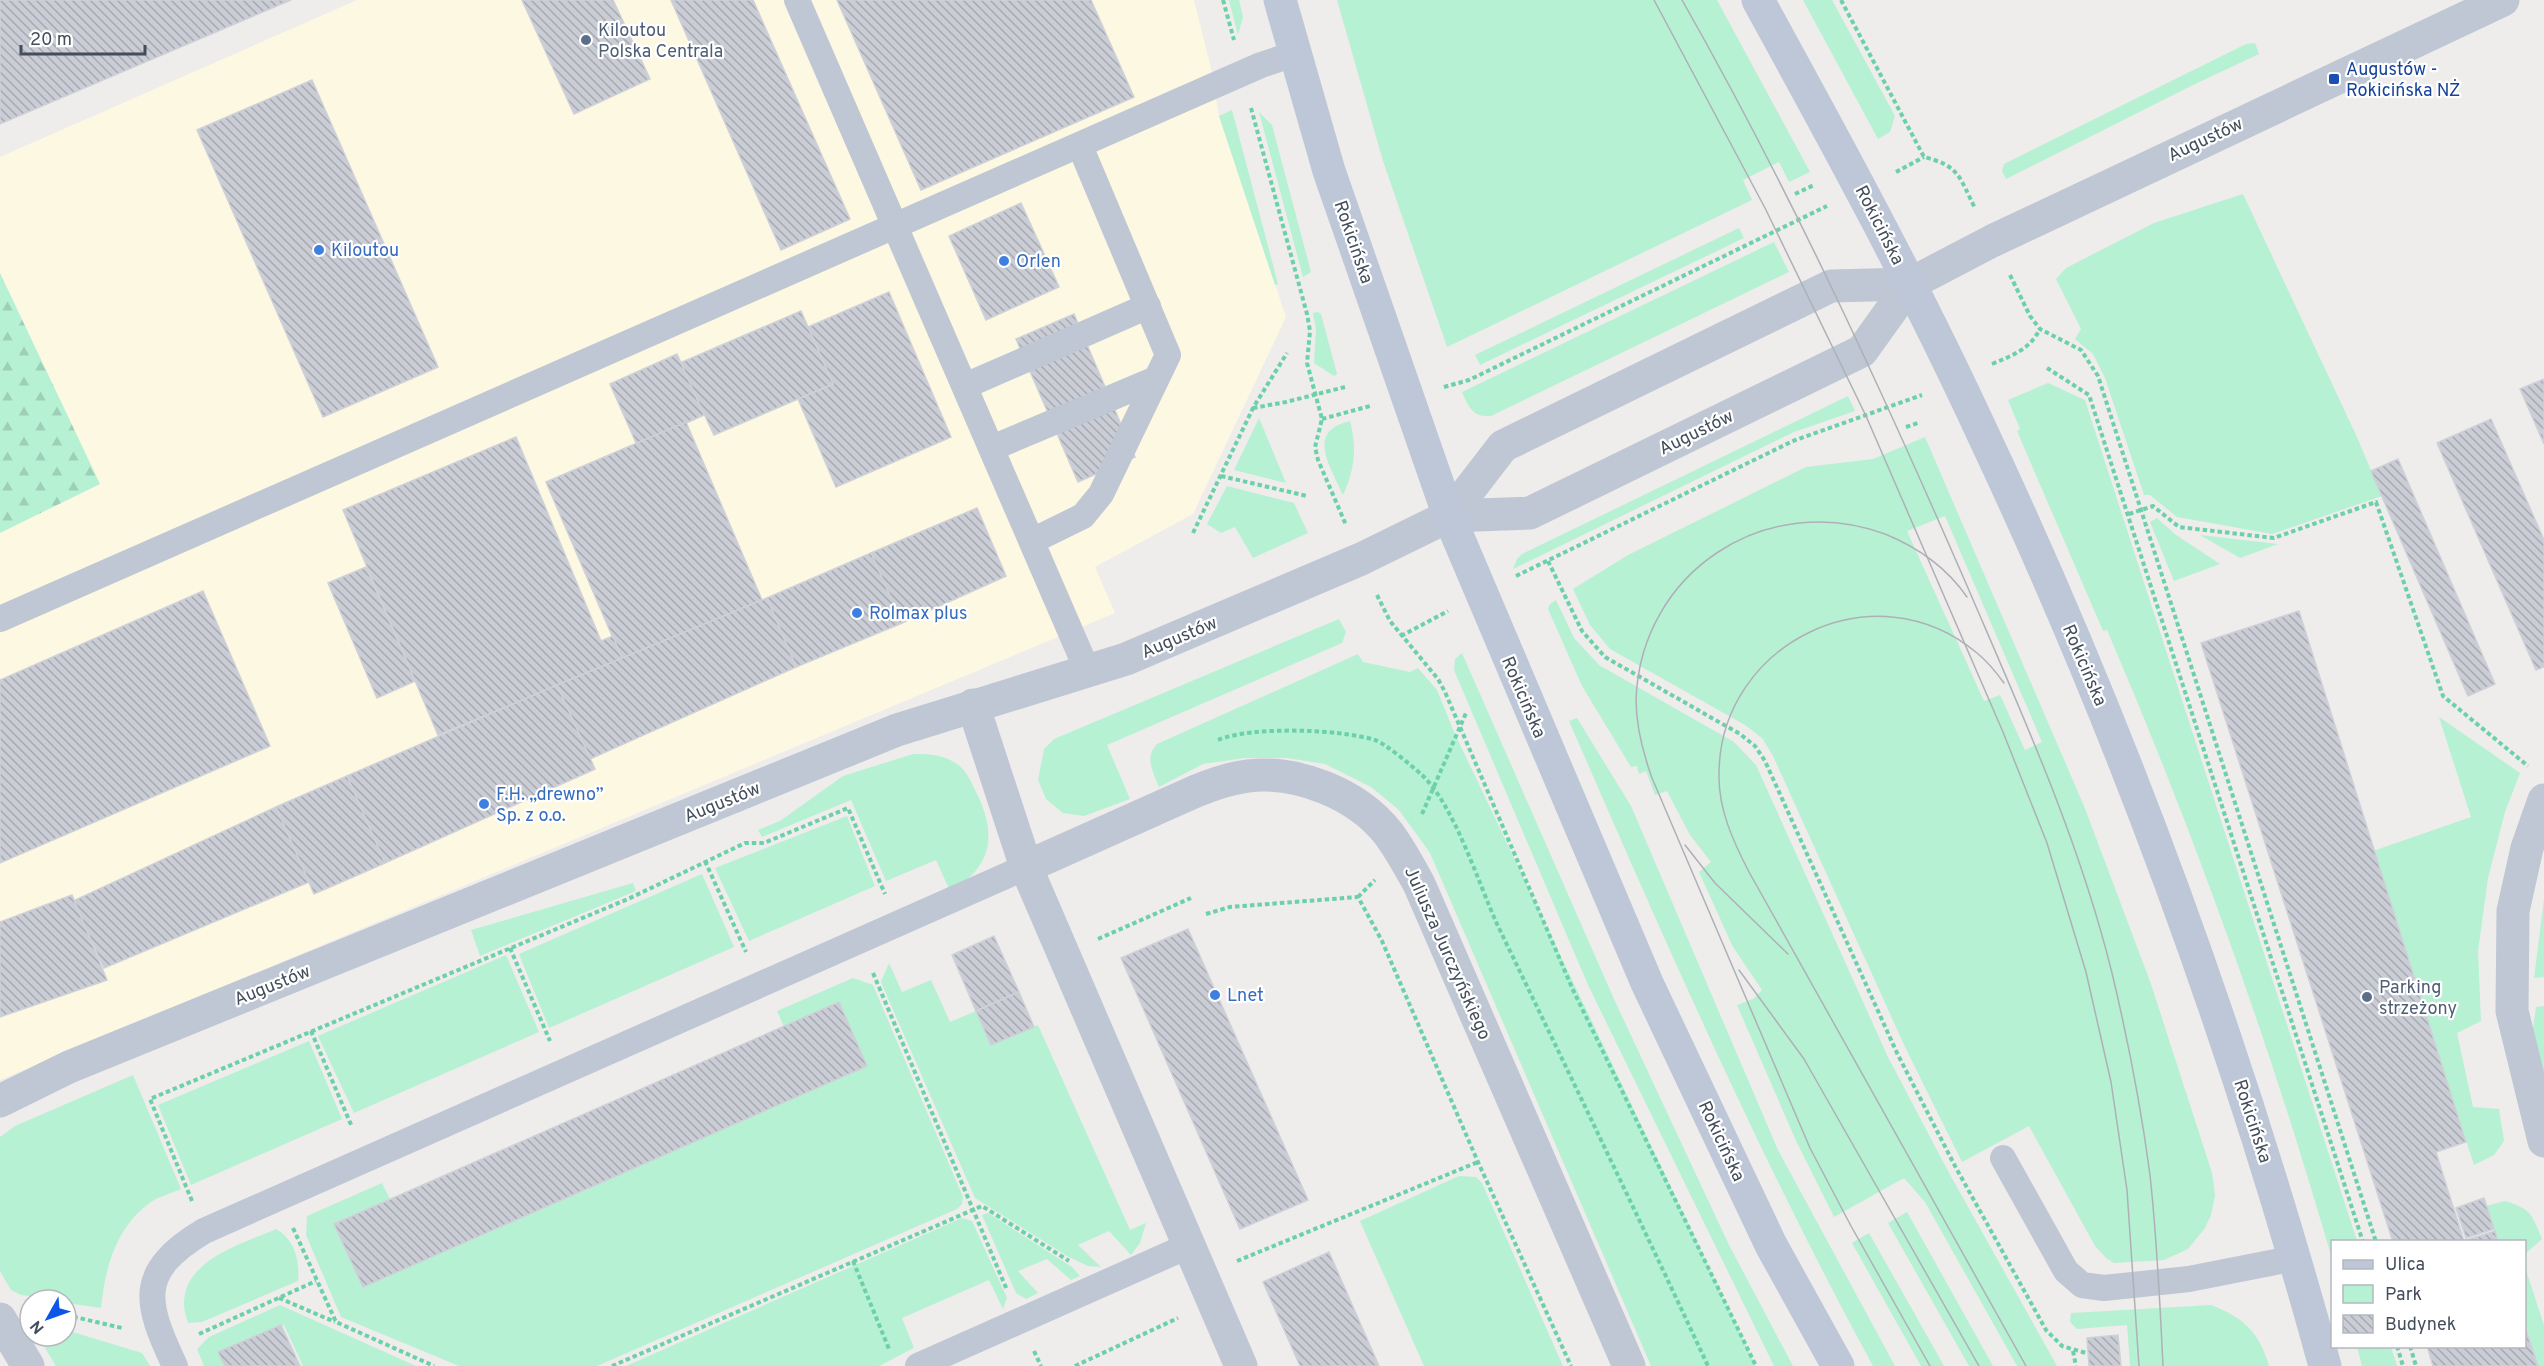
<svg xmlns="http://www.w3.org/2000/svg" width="2544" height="1366" viewBox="0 0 2544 1366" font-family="Overpass,sans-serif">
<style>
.commercial{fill:#fdf8e2}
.green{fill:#b6f1d3;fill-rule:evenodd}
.forest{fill:url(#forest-firs)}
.building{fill:url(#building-back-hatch);stroke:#cfd1d8;stroke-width:1.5}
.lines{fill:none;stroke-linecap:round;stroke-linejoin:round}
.path{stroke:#6cd1aa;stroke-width:4;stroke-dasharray:4.5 3;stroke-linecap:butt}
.service{stroke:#bec7d3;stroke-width:26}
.minor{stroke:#bec7d3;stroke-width:33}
.tertiary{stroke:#bec7d3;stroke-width:33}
.secondary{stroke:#bdc7d7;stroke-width:33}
.tram{stroke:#aeb0b7;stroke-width:1.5}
.service-dot{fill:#5c6f8a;stroke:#fff;stroke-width:2}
.transit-dot{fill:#1a4fb4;stroke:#fff;stroke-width:2}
.shop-dot{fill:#3f7fe0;stroke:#fff;stroke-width:2}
.labels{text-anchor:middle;stroke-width:4.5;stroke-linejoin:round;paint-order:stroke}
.service-label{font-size:18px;fill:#4e5e75;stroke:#fff;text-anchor:start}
.transit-label{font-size:18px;fill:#164399;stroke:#fff;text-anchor:start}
.street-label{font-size:18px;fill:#434d5b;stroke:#fff}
.shop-label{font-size:18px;fill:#366cbe;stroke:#fff;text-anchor:start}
</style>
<defs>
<pattern id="forest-firs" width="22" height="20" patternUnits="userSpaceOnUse" patternTransform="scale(1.5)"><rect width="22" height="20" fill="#b6f1d3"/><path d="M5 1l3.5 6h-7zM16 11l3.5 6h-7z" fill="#9ed0b7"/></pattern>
<pattern id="building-back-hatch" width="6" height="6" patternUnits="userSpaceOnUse" patternTransform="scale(1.5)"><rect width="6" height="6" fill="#cacdd5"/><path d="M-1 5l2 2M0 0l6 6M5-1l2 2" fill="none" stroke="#a6a9b0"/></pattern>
</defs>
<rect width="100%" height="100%" fill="#efecec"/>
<polygon class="commercial" points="357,0 1194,0 1210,64 1219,116 1286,317 1193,514 1095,567 1115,613 0,1080 0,157"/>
<g class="green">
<polygon points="1229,0 1239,0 1243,17 1238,35"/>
<polygon points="1337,0 1717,0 1810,172 1789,182 1779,162 1743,180 1752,200 1447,347 1383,161"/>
<polygon points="1803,0 1832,0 1895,116 1890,132 1878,139"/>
<polygon points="2255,43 2259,54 2191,86 2006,179 2002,171 2004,164 2246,44"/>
<polygon points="1232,110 1278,284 1275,285 1219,116"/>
<polygon points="1259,112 1272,125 1311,272 1303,277"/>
<polygon points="2243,194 2356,435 2382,496 2272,534 2177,517 2150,495 2144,495 2105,378 2093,354 2075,339 2081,329 2056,279 2066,268 2154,223"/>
<polygon points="1739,228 1744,238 1480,365 1475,355"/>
<path d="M 1774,242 L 1789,272 L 1491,416 C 1473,418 1468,406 1462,392 Z"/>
<polygon points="1317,312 1321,314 1337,374 1334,376 1314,363 1316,329 1313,313"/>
<path d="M 2048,383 L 2085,400 L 2357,1241 L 2332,1242 L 2332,1259 C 2270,1044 2195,835 2107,630 L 2103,631 L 2017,431 L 2020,429 L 2008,400 Z"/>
<polygon points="1848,396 1855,411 1794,432 1513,569 1517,559 1522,554"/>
<polygon points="1259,418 1286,483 1234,470"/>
<path d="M 1350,421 C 1357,448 1355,469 1343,495 C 1331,467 1305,431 1350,421 Z"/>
<path d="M 1925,437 L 2084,806 L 2151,984 L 2212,1173 L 2215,1195 L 2211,1215 L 2205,1228 L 2188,1249 L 2164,1260 L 2114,1263 L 2106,1258 L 2095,1246 L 2029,1126 L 1962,1162 L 1906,1049 L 1773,756 L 1762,738 L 1745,725 L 1610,649 L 1590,625 L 1573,589 L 1628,555 L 1806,467 L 1873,459 ZM 1945,516 L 2042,742 L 2025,750 L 2000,695 L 1984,701 L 1907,531 Z"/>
<polygon points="1227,486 1294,503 1308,533 1253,558 1235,527 1221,533 1207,524"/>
<polygon points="2157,518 2176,535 2220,564 2174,581 2150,522"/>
<polygon points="2200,535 2278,544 2240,558"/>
<polygon points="1556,600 1574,638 1599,665 1734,742 1756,765 1888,1057 1948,1171 2057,1366 2017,1366 1925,1202 1904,1178 1834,1217 1797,1143 1737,1005 1753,999 1762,990 1733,947 1699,872 1711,862 1690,835 1667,791 1655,795 1646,771 1639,774 1637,766 1631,767 1582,686 1548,609 1550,604"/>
<polygon points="1339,619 1346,632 1342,643 1107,745 1130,799 1084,816 1063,813 1046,799 1038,780 1044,749 1054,739"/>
<polygon points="1462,653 1614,999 1729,1245 1793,1366 1774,1366 1588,985 1454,670 1455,659"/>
<path d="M 1358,654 L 1363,662 L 1410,672 L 1418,668 L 1437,690 L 1455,734 L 1756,1366 L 1651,1366 L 1430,853 L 1399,810 L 1371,787 L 1325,764 L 1287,758 L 1245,758 L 1203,764 L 1159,787 C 1153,771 1144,758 1157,744 Z"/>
<polygon points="2439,717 2520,773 2505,812 2488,878 2478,951 2481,1021 2457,1033 2473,1107 2499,1109 2504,1141 2494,1155 2474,1165 2373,851 2471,817"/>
<path d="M 1577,718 L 1631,806 L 1778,1150 L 1895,1366 L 1873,1366 C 1759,1157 1664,939 1569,721 Z"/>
<path d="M 913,754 C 928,754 943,754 957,764 C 965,769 971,781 975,790 C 997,832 994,867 950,891 L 936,860 L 886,881 L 851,800 L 762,837 L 758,830 L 780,821 L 843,776 Z"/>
<polygon points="847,816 875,886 749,941 715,868"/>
<polygon points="702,874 734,947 549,1028 519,954"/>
<polygon points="633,883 636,891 480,956 471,930"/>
<polygon points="2544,899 2544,977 2534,978"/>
<polygon points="506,955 539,1032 354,1113 318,1036"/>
<polygon points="889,963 902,992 931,980 950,1022 976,1011 991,1045 1038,1025 1130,1230 1146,1223 1140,1243 1131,1255 1109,1231 1078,1245 1101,1267 1088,1266 1067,1256 975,1198 881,982"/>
<polygon points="853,978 873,985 963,1197 962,1204 957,1209 597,1366 459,1366 341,1317 306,1235 307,1216 382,1183 390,1199 334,1224 363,1287 867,1066 839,1003 784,1027 777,1011"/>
<polygon points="2544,1006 2544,1084 2533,1029 2536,1007"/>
<polygon points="309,1041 342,1119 191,1185 158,1105"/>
<path d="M 133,1075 L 181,1189 C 170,1194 156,1197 147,1205 C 115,1230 105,1269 101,1308 L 66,1303 L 66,1300 L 21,1295 L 11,1290 L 0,1271 L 0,1137 L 15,1126 Z"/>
<polygon points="1459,1176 1476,1177 1482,1183 1563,1366 1424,1366 1360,1221"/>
<path d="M 2505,1201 C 2532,1209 2532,1215 2542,1239 L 2525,1254 L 2524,1242 L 2498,1241 L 2486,1206 Z"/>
<polygon points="1907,1212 1993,1366 1969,1366 1888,1223"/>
<polygon points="988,1213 1072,1267 1080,1276 1071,1280 1047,1259 1018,1271 1038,1293 1026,1299 1016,1293 982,1215"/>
<polygon points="962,1218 972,1221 1007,1298 1003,1309 989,1280 902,1318 914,1348 879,1366 626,1366"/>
<path d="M 276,1229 C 295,1240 300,1261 298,1281 L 202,1322 L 188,1323 C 187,1318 184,1311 184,1305 C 183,1259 243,1244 276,1229 Z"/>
<polygon points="1869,1233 1944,1366 1921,1366 1852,1243"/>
<polygon points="2524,1264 2544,1325 2544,1366 2538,1366 2525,1324"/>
<polygon points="280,1305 416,1366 303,1366 284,1325 219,1352 225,1366 204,1366 197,1349 209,1337"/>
<path d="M 2211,1305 C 2243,1317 2260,1333 2269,1366 L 2130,1366 L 2127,1325 L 2077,1329 L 2070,1322 L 2071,1313 Z"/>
<polygon points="66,1330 142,1353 150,1366 56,1366 38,1336 66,1336"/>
<polygon points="2357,1347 2391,1347 2397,1366 2362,1366"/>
</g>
<polygon class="forest" points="0,273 100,484 0,533"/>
<g class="building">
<polygon points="0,0 291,0 0,124"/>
<polygon points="522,0 613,0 650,79 574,114"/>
<polygon points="671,0 753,0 850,219 781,250"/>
<polygon points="837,0 1091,0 1134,97 921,190"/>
<polygon points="312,80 438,367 323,417 197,130"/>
<polygon points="1021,203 1059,287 986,320 949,236"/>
<polygon points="889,292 951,437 836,487 798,399 833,384 808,327"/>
<polygon points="801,311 833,384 714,435 680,363"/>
<polygon points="1074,314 1135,457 1078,482 1016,339"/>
<polygon points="677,354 704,415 637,445 610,384"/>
<polygon points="2544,379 2544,444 2520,389"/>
<polygon points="2491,419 2544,540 2544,667 2536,670 2437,443"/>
<polygon points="686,422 762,600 622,659 546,482"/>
<polygon points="516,437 601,641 613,636 622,659 438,735 343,510"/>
<polygon points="2398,459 2495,684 2468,696 2371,471"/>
<polygon points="977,508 1006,576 902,623 871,553"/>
<polygon points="871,553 902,623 796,667 767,598"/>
<polygon points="366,567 415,681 377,698 328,583"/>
<polygon points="203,591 270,746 0,863 0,680"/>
<polygon points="767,598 796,667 590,759 557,685"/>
<polygon points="2299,611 2466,1142 2436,1152 2449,1194 2464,1241 2495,1231 2498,1242 2393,1242 2201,643"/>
<polygon points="557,685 595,769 385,863 347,776"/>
<polygon points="347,776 385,863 314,894 276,807"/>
<polygon points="276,807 309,882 104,968 73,901"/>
<polygon points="72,895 107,980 0,1017 0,922"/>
<polygon points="1188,929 1308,1200 1240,1229 1121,958"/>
<polygon points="994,936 1019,992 976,1011 952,955"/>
<polygon points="1019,992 1034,1027 991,1045 976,1011"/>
<polygon points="839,1002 867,1066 363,1287 334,1224"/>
<polygon points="2484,1198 2494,1229 2466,1238 2456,1208"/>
<polygon points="1329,1252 1379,1366 1300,1366 1263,1282"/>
<polygon points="2524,1324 2538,1366 2433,1366 2427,1346 2524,1346"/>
<polygon points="281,1325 300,1366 225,1366 218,1352"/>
<polygon points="2118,1335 2121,1366 2089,1366 2087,1338"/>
</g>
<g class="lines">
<g class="path">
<polyline points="1223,0 1234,40"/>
<path d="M 1841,0 L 1924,157 C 1960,166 1959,177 1975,208"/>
<polyline points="1251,108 1307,314 1310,331 1307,363 1322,419 1315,447 1318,460 1346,525"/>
<polyline points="1896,172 1924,157"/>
<polyline points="1795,194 1814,185"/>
<polyline points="2010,275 2030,316 2040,329 2081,350 2098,376 2376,1242"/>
<path d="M 1992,364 C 2013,355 2029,350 2040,329"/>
<polyline points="2047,368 2089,395 2363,1242"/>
<polyline points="1444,387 1469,380 1827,206"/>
<polyline points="1253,408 1286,402 1345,387"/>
<polyline points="1322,419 1370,406"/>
<polyline points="1906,427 1918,423"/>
<polyline points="1221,476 1307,496"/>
<polyline points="2129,514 2153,506 2179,527 2274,538 2376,502 2443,696 2528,766"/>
<polyline points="1193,533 1253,408 1287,353"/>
<polyline points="1548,561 1582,631 1605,657 1740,734 1755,746 1765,761 1897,1053 1955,1166 2046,1330 2062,1346 2086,1353"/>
<polyline points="1516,576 1793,441 1922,395"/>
<polyline points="1377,595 1390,621 1438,679 1445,692 1573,990 1756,1366"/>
<polyline points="1401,636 1448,611"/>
<path d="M 1218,740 C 1252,726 1338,729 1375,740 C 1386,744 1412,766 1422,775 C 1454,805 1478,882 1497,924 C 1568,1071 1639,1218 1708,1366"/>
<polyline points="1422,814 1466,713"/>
<polyline points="705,861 746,952"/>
<polyline points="1358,897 1375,880"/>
<polyline points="1206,914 1230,907 1358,897 1382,941 1478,1162 1571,1366"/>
<polyline points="1098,939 1191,898"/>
<polyline points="510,948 550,1041"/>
<polyline points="873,973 1007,1290"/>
<polyline points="311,1031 352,1127"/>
<polyline points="192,1201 150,1099 628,899 745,843 764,843 848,808 885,894"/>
<polyline points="293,1228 336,1322 434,1366"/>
<polyline points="853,1261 889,1349"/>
<polyline points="1237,1261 1478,1162"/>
<polyline points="279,1298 335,1322"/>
<polyline points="66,1315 122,1328"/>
<polyline points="199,1334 316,1281"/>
<polyline points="2397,1346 2403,1366"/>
<polyline points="2410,1346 2416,1366"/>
<polyline points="1034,1351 1041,1366"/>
<polyline points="2073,1351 2076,1366"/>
<polyline points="612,1366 982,1206 1069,1261"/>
<polyline points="1075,1366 1178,1318"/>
</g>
<g class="service">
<polyline points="797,0 1088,672"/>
<polyline points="965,386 1148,306"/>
<polyline points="992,448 1156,379"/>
<polyline points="1032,541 1083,516 1101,494 1168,355 1080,146"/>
<polyline points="0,619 1261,65 1294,54"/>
<polyline points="2003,1158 2066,1271 2082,1285 2104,1288 2189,1279 2295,1258"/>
<path d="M 175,1366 C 145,1302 136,1272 204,1231 L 1026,867"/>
<polyline points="918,1366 1188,1246"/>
</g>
<g class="minor">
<path d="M 973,705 L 1026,867 L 1196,791 C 1213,784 1230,778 1248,776 C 1298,770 1357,794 1388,833 C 1400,849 1409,866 1419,884 L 1629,1366"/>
<polyline points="2544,800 2527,848 2513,911 2512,1011 2544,1141"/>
<polyline points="1026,867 1241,1366"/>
</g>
<g class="tertiary">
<polyline points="1449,516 1503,446 1831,286 1910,284"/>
<polyline points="0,1101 69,1067 897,730 1126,659 1361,559 1449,516 1530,513 1862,351 1910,284 1992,241 2503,0"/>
<polyline points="0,1319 28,1366"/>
</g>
<g class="secondary">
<polyline points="1280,0 1329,171 1449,516 1647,983 1771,1245 1838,1366"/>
<path d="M 1758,0 C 1836,142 1913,283 1981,430 C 2123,731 2237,1045 2325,1366"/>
</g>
<g class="tram">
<polyline points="1654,0 1765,208 1866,416 2003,732 2047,843 2086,972 2111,1082 2127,1190 2139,1366"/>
<path d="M 1682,0 C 1790,190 1881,388 1968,588 C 2022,714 2079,839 2112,973 C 2128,1040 2141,1107 2150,1175 C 2157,1239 2160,1302 2163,1366"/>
<path d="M 2004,683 C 1996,672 1987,661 1977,653 C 1875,567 1720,643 1719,773 C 1718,809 1733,841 1749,872 L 2026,1366"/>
<polyline points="1685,845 1715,883 1788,954"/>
<polyline points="1739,970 1804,1059 1979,1366"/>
<path d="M 1930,1366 L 1851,1226 L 1810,1148 L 1652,778 C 1643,753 1636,726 1636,699 C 1641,571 1767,490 1885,534 C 1917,547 1947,568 1967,597"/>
</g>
</g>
<g class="service-dot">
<circle cx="586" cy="40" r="6"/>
<circle cx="2367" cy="997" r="6"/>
</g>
<rect class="transit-dot" x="2328" y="73" width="12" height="12" rx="3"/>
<g class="shop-dot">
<circle cx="319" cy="250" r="6"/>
<circle cx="1004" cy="261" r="6"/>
<circle cx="857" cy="613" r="6"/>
<circle cx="484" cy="804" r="6"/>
<circle cx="1215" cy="995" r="6"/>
</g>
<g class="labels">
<g class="service-label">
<text x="598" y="36">Kiloutou<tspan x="598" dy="21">Polska Centrala</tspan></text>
<text x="2379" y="993">Parking<tspan x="2379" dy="21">strzeżony</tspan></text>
</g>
<g class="transit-label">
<text x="2346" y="75">Augustów -<tspan x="2346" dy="21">Rokicińska NŻ</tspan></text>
</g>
<g class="street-label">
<text transform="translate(2205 139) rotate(-25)" y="6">Augustów</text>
<text transform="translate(1880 225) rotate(63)" y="6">Rokicińska</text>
<text transform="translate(1354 242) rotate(71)" y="6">Rokicińska</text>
<text transform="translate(1696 432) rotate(-26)" y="6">Augustów</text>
<text transform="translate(1179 637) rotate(-23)" y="6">Augustów</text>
<text transform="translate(2085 665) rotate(67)" y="6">Rokicińska</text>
<text transform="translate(1524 697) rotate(67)" y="6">Rokicińska</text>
<text transform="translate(722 802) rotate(-22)" y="6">Augustów</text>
<text transform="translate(1448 953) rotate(66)" y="6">Juliusza Jurczyńskiego</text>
<text transform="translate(272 985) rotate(-22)" y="6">Augustów</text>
<text transform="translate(2253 1121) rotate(72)" y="6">Rokicińska</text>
<text transform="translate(1722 1141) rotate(65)" y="6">Rokicińska</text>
</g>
<g class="shop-label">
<text x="331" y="256">Kiloutou</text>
<text x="1016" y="267">Orlen</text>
<text x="869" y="619">Rolmax plus</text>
<text x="496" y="800">F.H. „drewno”<tspan x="496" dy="21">Sp. z o.o.</tspan></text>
<text x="1227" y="1001">Lnet</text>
</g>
</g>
<rect x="2331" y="1240" width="195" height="108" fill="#ffffff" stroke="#b4b8bd" stroke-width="1.5"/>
<rect x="2343" y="1260" width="30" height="9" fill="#bdc7d7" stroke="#b4b8bd" stroke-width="1.5"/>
<text x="2385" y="1270" font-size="18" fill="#434d5b">Ulica</text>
<rect x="2343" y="1285" width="30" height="18" fill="#b6f1d3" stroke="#b4b8bd" stroke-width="1.5"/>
<text x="2385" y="1300" font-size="18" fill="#434d5b">Park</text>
<rect x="2343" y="1315" width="30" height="18" fill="url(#building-back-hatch)" stroke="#b4b8bd" stroke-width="1.5"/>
<text x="2385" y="1330" font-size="18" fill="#434d5b">Budynek</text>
<g transform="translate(48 1318) rotate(230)"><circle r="28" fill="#ffffff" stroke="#b4b8bd" stroke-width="1.5"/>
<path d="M0-4.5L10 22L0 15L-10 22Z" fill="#0c55e9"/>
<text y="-9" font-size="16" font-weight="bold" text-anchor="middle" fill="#434d5b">N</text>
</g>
<path d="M21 45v9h124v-9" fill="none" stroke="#434d5b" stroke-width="3"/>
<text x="30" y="45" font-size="18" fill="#434d5b" stroke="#ffffff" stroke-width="4.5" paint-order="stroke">20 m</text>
</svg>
